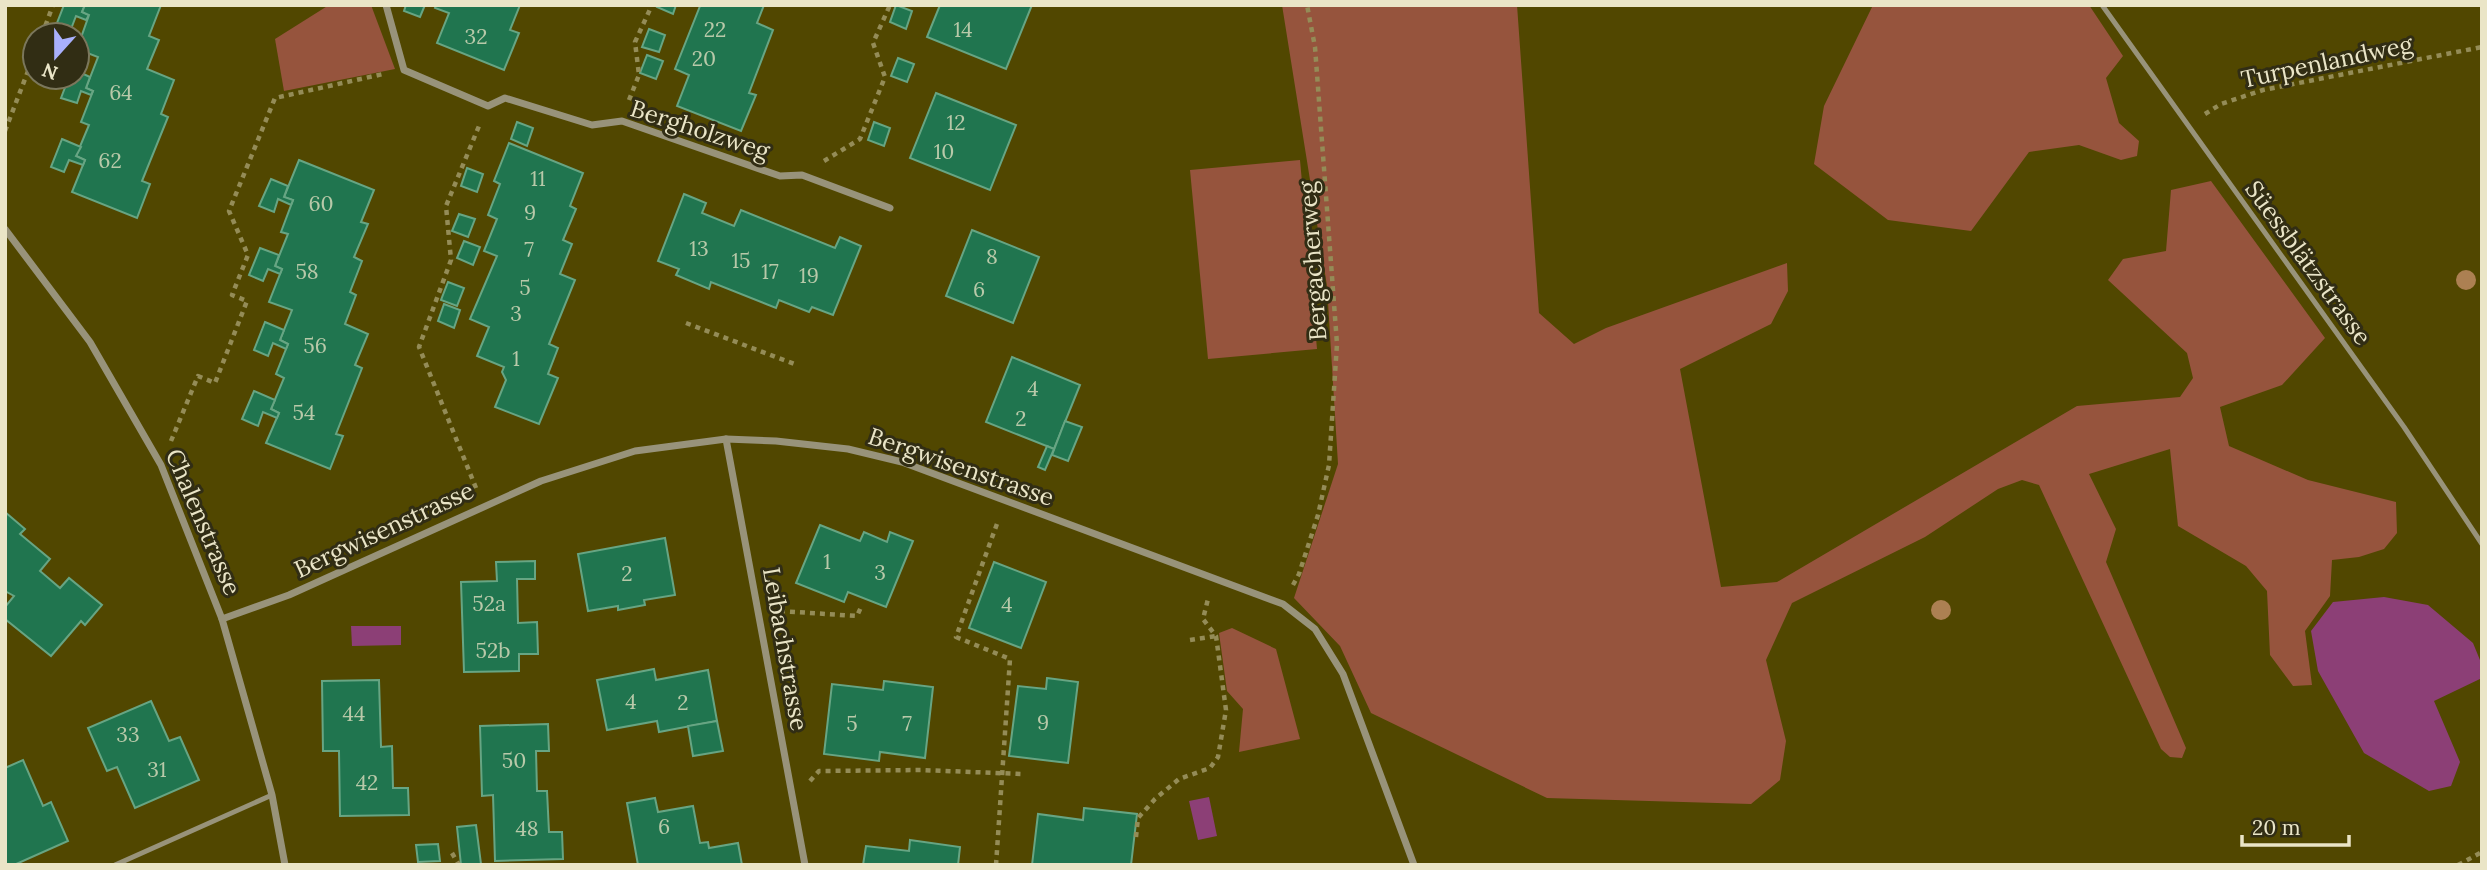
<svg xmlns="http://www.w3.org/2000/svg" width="2487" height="870" viewBox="0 0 2487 870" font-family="Lora,serif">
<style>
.green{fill:#96543d}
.water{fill:#8c3f76}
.building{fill:#20754f;stroke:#67a583;stroke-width:2}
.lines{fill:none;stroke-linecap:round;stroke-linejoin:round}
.path{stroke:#948c57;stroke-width:4.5;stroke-dasharray:5 5;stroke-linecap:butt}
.lane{stroke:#98937a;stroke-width:5}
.street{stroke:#98937a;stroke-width:7}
.tree{fill:#ac8052}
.labels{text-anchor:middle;stroke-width:6;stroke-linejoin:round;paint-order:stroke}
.number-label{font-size:21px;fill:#b8c9a9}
.street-label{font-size:24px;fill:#eae5c7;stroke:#312d14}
</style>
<rect width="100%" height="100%" fill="#514700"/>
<g class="green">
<polygon points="329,5 371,5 395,69 284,91 275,39"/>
<polygon points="1282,5 1517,5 1539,313 1574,344 1606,328 1787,263 1788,291 1771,324 1680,369 1721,587 1777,582 2077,406 2180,397 2193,378 2187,353 2108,280 2123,259 2166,251 2171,190 2211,181 2325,338 2282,385 2220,407 2229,446 2308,480 2396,502 2397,533 2384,549 2359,557 2332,560 2330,596 2305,631 2312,685 2293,686 2270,655 2267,591 2246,566 2178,526 2170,449 2089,474 2116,529 2106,562 2186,748 2182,758 2170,757 2161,749 2039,485 2022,480 1998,489 1925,537 1792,603 1766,660 1786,741 1780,780 1751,804 1547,798 1371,713 1340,646 1294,598 1338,464 1327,286"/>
<polygon points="1873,5 2089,5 2123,56 2106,78 2119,123 2139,141 2137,156 2121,160 2079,145 2029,152 1971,231 1888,220 1814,164 1824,106"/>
<polygon points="1300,160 1317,349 1208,359 1190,170"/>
<polygon points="1232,628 1276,649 1300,739 1239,752 1243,709 1227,691 1219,633"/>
</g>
<g class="water">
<polygon points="2384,597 2428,605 2473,643 2482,665 2482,678 2434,701 2460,762 2451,786 2429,791 2364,753 2318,671 2311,631 2333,602"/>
<polygon points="351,626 401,626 401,645 352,646"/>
<polygon points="1209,797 1217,836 1198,840 1189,801"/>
</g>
<g class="building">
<polygon points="64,5 85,5 82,12 89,15 86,20 76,16 71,29 57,23"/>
<polygon points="85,5 161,5 149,36 159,40 147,69 174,80 161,114 168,117 142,181 150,184 137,218 72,192 85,160 76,156 89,125 81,122 93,91 86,88 98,57 77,49 89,15 82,12"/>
<polygon points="406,5 425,5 420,17 404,11"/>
<polygon points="436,5 520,5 510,30 519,33 504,70 437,43 449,13 435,8"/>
<polygon points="658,5 676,5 673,14 657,7"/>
<polygon points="698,5 764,5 757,23 773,30 749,93 756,95 741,131 677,106 689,75 675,69 700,6"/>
<polygon points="896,5 912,11 906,29 890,22"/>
<polygon points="940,5 1032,5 1006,69 927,37"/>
<polygon points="649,29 665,35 659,52 642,47"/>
<polygon points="647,55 663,61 656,79 640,73"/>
<polygon points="898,58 914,64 907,82 891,76"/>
<polygon points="77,71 90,77 86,88 93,91 91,95 81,91 77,103 61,98 69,77 77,77"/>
<polygon points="936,93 1016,125 990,190 910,158"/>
<polygon points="517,122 533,128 527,146 511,139"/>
<polygon points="874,122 890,128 884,146 868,140"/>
<polygon points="62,139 81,147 76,156 85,160 83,165 69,160 64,172 51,167"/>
<polygon points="509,143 583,173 570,206 576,209 563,240 572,244 560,274 575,280 549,344 558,348 548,374 558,378 539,424 495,407 506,380 502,372 504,367 477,356 489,327 470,319 497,256 484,251 497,219 488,215 500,184 494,181"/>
<polygon points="299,160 374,190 361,222 368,224 354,257 362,261 350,292 356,295 345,324 368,334 355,365 362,368 336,434 343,436 330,469 266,443 279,413 271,409 284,378 276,374 288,344 280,340 292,310 269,302 282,269 275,266 288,234 281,232 293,200 284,197"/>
<polygon points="467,168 483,174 477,192 461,186"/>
<polygon points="271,179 288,186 284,197 293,200 291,205 278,199 274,212 259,206"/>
<polygon points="684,194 706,203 702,213 734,226 741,210 835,248 840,237 861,246 833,315 812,307 809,312 779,300 776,308 711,282 709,289 676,275 679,269 658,261"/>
<polygon points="459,214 475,219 468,237 452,231"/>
<polygon points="972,230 1039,257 1013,323 946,296"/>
<polygon points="464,241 480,247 473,265 457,258"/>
<polygon points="260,248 279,255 275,266 282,269 280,274 268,269 263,281 249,275"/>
<polygon points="448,282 464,288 457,306 441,300"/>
<polygon points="444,304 460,310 454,328 438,321"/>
<polygon points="265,322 284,330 280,340 288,344 286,349 273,343 268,356 254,350"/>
<polygon points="1012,357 1080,385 1054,449 986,422"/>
<polygon points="254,391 275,400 271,409 279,413 277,418 263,412 258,426 242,419"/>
<polygon points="1065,421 1082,427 1068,461 1052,455"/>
<polygon points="1047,446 1054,449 1045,470 1038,467"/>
<polygon points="5,512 25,529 20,534 50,559 40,571 60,588 69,578 102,605 85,625 81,621 51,656 5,619 5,607 14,596 5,591"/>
<polygon points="820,525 860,541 864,532 887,542 890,532 913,541 886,607 848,592 844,602 796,583"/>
<polygon points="665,538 675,595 644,600 645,605 618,610 618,606 588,611 578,554"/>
<polygon points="535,561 535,579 517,579 518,623 537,622 538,654 519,654 519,671 464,672 461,582 497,581 496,562"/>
<polygon points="994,562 1046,582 1021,648 969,628"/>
<polygon points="654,669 656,680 708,670 717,721 659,732 657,721 607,730 597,680"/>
<polygon points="1047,678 1078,682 1068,763 1009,756 1018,686 1046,689"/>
<polygon points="379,680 381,747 392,746 393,788 408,788 409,815 340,816 339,751 323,751 322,681"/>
<polygon points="884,681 933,687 925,758 880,752 879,761 824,754 832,684 883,690"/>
<polygon points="151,701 169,741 180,737 199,780 135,808 117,767 107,771 88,728"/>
<polygon points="717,721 723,751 693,756 688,726"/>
<polygon points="548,724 549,751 536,751 537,791 547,791 549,832 562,832 563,859 495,861 493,795 482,796 480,726"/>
<polygon points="23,760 43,806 51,802 68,841 14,865 5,865 5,768"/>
<polygon points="655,798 658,812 693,806 700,843 708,842 709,848 738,843 742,865 638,865 627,803"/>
<polygon points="1084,808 1137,814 1131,865 1032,865 1038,814 1083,820"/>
<polygon points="476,825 481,864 461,865 457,827"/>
<polygon points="910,840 960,847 958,865 863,865 866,846 909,851"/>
<polygon points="438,844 440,861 418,862 416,845"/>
</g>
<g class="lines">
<g class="path">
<polyline points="42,35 53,5"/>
<polyline points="629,100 639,75 635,42 652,5"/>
<polyline points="2205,114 2221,104 2263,90 2482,47"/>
<polyline points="5,131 35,53"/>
<polyline points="824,161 860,139 885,77 873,43 890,5"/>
<polyline points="686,323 797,365"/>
<polyline points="171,441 198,376 215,383 247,301 232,295 248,255 229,211 275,98 383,74"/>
<polyline points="476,488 419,347 451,260 446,206 479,126"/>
<polyline points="1293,585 1299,574 1318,515 1329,465 1337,344 1315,47 1307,5"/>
<polyline points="780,611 857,616 862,605"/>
<polyline points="1190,640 1216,636"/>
<polyline points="810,781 819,771 921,770 1022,774"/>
<polyline points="1136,837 1138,818 1155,799 1179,779 1210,768 1218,757 1226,710 1216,636 1203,619 1208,599"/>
<polyline points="452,853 459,865"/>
<polyline points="996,865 1010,659 956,637 998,521"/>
<polyline points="2458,865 2482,852"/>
</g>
<g class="lane">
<polyline points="2102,5 2404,427 2482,544"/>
<polyline points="115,865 272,795"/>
</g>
<g class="street">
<polyline points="386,5 404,70 488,106 505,98 592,125 622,121 780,176 802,175 890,208"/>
<polyline points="5,229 90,342 161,465 222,619 272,795 285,865"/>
<polyline points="726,439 805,865"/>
<polyline points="222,619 289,595 541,481 635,451 726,439 776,441 848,449 902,462 1283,604 1315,629 1343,674 1414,865"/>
</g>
</g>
<g class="tree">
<circle cx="2466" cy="280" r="10"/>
<circle cx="1941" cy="610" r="10"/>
</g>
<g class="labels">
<g class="number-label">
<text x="715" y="37">22</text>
<text x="963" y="37">14</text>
<text x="476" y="44">32</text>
<text x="704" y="66">20</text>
<text x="121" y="100">64</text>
<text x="956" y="130">12</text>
<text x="944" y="159">10</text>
<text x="110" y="168">62</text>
<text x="538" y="186">11</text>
<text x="321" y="211">60</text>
<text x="530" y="220">9</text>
<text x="699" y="256">13</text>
<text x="529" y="257">7</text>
<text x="992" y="264">8</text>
<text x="741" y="268">15</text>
<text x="307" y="279">58</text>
<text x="770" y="279">17</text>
<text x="809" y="283">19</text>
<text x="525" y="295">5</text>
<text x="979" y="297">6</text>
<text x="516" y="321">3</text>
<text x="315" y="353">56</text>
<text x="516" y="366">1</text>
<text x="1033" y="396">4</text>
<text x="304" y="420">54</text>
<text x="1021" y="426">2</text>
<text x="827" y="569">1</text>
<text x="880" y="580">3</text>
<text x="627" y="581">2</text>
<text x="489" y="611">52a</text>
<text x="1007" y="612">4</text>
<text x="493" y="658">52b</text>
<text x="631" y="709">4</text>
<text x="683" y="710">2</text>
<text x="354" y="721">44</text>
<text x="1043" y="730">9</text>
<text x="852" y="731">5</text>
<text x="907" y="731">7</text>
<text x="128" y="742">33</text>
<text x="514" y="768">50</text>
<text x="157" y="777">31</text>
<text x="367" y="790">42</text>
<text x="664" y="834">6</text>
<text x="527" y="836">48</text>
</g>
<g class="street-label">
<text transform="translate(2327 62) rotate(-12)" y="8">Turpenlandweg</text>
<text transform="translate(700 130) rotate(18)" y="8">Bergholzweg</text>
<text transform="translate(1313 261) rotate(-94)" y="8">Bergacherweg</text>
<text transform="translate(2308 263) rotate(54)" y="8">Süessblätzstrasse</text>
<text transform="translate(961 467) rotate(19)" y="8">Bergwisenstrasse</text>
<text transform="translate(203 522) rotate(67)" y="8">Chalenstrasse</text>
<text transform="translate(384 530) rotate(-25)" y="8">Bergwisenstrasse</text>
<text transform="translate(785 649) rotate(80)" y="8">Leibachstrasse</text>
</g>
</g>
<rect width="2487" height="870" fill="none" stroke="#eae5c7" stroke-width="14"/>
<g transform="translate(56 56) rotate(201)"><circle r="33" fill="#312d14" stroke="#7b775c" stroke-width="2"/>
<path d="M0-5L12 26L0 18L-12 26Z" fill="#a9b0fc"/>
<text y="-10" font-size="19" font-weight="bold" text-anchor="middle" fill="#eae5c7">N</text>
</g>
<path d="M2242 835v10h107v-10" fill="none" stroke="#eae5c7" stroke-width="3.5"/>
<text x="2252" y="835" font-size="21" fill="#eae5c7" stroke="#312d14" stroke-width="5" paint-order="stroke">20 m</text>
</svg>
